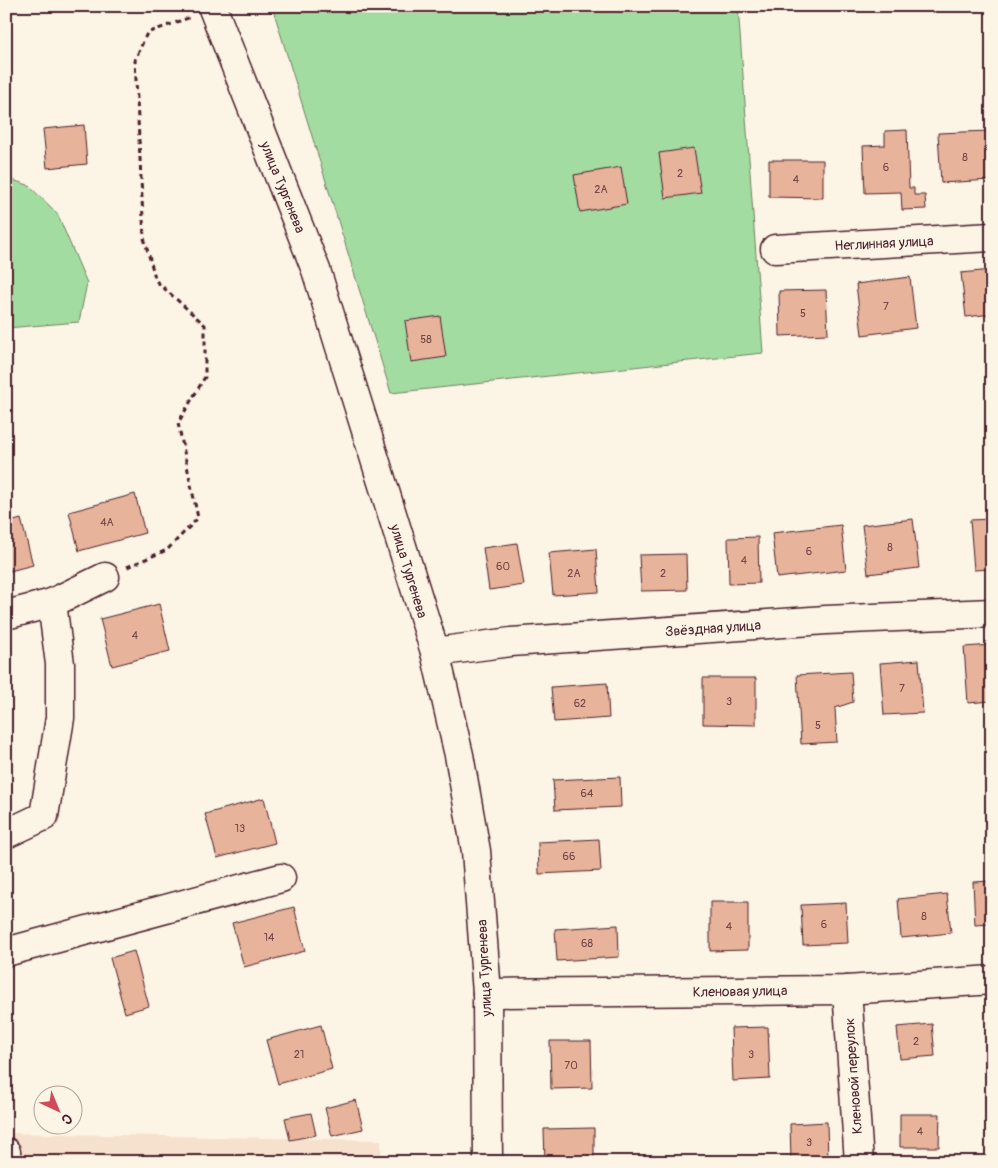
<svg xmlns="http://www.w3.org/2000/svg" width="998" height="1168" viewBox="0 0 998 1168" font-family="Pangolin,sans-serif">
<style>
.built{fill:#f6e1ce}
.green{fill:#a2dca1;stroke:#767e66}
.building{fill:#e7b39a;stroke:#4a1f2b}
.lines{fill:none;stroke-linecap:round;stroke-linejoin:round}
.minor-casing{stroke:#4a1f2b;stroke-width:31}
.path{stroke:#4a1f2b;stroke-width:3;stroke-dasharray:5 4;stroke-linecap:butt}
.minor{stroke:#fcf5e5;stroke-width:28}
.labels{text-anchor:middle;stroke-width:4;stroke-linejoin:round;paint-order:stroke}
.number-label{font-size:11px;fill:#714447}
.street-label{font-size:14px;fill:#4a1f2b;stroke:#fcf5e5}
</style>
<rect width="100%" height="100%" fill="#fcf5e5"/>
<filter id="ink" filterUnits="userSpaceOnUse"><feTurbulence type="fractalNoise" baseFrequency=".02" numOctaves="2"/><feDisplacementMap in="SourceGraphic" scale="10" xChannelSelector="R" yChannelSelector="G"/><feConvolveMatrix kernelMatrix="1 2 1 2 8 2 1 2 1" color-interpolation-filters="sRGB"/></filter>
<g filter="url(#ink)">
<polygon class="built" points="6,1133 381,1140 382,1162 6,1162"/>
<g class="green">
<polygon points="272,6 738,6 763,353 391,393"/>
<polygon points="6,178 28,185 57,213 87,283 79,322 6,328"/>
</g>
<g class="building">
<polygon points="84,125 87,164 47,168 43,129"/>
<polygon points="907,130 909,188 914,188 914,195 925,195 926,209 902,210 901,192 865,193 863,146 885,145 885,131"/>
<polygon points="989,131 991,180 941,183 938,133"/>
<polygon points="694,148 701,193 665,198 659,153"/>
<polygon points="769,160 823,160 823,198 769,197"/>
<polygon points="621,167 627,204 580,212 574,175"/>
<polygon points="992,270 992,314 966,317 961,273"/>
<polygon points="910,277 916,328 862,335 856,284"/>
<polygon points="826,290 828,334 780,336 779,291"/>
<polygon points="440,316 446,357 411,362 405,321"/>
<polygon points="135,494 145,533 79,551 69,512"/>
<polygon points="21,519 33,565 6,572 6,523"/>
<polygon points="913,519 919,568 868,574 862,525"/>
<polygon points="992,519 992,569 974,570 970,520"/>
<polygon points="841,525 846,570 777,578 772,533"/>
<polygon points="758,537 759,583 729,584 728,538"/>
<polygon points="517,543 524,585 489,590 483,548"/>
<polygon points="596,549 599,592 553,595 549,553"/>
<polygon points="686,554 687,590 641,591 639,555"/>
<polygon points="159,604 170,651 112,666 100,619"/>
<polygon points="992,645 992,701 968,703 964,647"/>
<polygon points="919,660 923,713 884,715 880,663"/>
<polygon points="851,672 853,702 835,708 837,742 801,744 797,675"/>
<polygon points="703,678 756,678 756,725 703,724"/>
<polygon points="607,683 609,718 554,722 551,687"/>
<polygon points="620,777 621,807 555,810 553,780"/>
<polygon points="264,798 275,843 217,858 205,814"/>
<polygon points="599,839 601,871 539,874 538,842"/>
<polygon points="992,881 992,924 975,925 973,882"/>
<polygon points="947,894 951,933 901,938 898,899"/>
<polygon points="710,902 748,902 748,950 710,951"/>
<polygon points="846,903 848,943 803,945 801,905"/>
<polygon points="294,907 305,951 244,967 232,923"/>
<polygon points="618,925 619,957 557,961 555,929"/>
<polygon points="134,951 149,1006 125,1013 110,958"/>
<polygon points="932,1024 935,1056 900,1059 897,1027"/>
<polygon points="321,1025 332,1069 278,1084 266,1040"/>
<polygon points="768,1027 770,1079 733,1081 731,1028"/>
<polygon points="550,1041 591,1041 592,1088 551,1089"/>
<polygon points="356,1100 363,1129 332,1136 325,1108"/>
<polygon points="311,1113 316,1135 290,1140 285,1118"/>
<polygon points="900,1114 940,1114 939,1147 900,1147"/>
<polygon points="827,1122 828,1162 756,1162 791,1160 790,1124"/>
<polygon points="594,1128 594,1162 545,1162 544,1129"/>
</g>
<g class="lines">
<g class="minor-casing">
<g id="minor">
<polyline points="212,6 316,270 435,652 459,755 476,851 487,993 488,1162"/>
<polyline points="775,249 992,237"/>
<polyline points="6,615 52,603 105,577"/>
<polyline points="435,652 511,642 826,620 992,613"/>
<polyline points="6,834 44,816 60,718 60,664 52,603"/>
<polyline points="6,952 281,878"/>
<polyline points="847,990 859,1162"/>
<polyline points="487,993 847,990 992,980"/>
<polyline points="6,1152 7,1162"/>
</g>
</g>
<polyline class="path" points="127,567 167,550 198,518 178,423 205,377 205,325 156,281 144,238 135,60 147,33 191,17"/>
<use href="#minor" class="minor"/>
</g>
</g>
<g class="labels">
<g class="number-label">
<text x="965" y="161">8</text>
<text x="886" y="171">6</text>
<text x="680" y="177">2</text>
<text x="796" y="183">4</text>
<text x="601" y="193">2А</text>
<text x="886" y="310">7</text>
<text x="803" y="317">5</text>
<text x="426" y="343">58</text>
<text x="107" y="526">4А</text>
<text x="890" y="551">8</text>
<text x="809" y="555">6</text>
<text x="744" y="564">4</text>
<text x="503" y="570">60</text>
<text x="574" y="577">2А</text>
<text x="663" y="577">2</text>
<text x="135" y="639">4</text>
<text x="902" y="692">7</text>
<text x="729" y="705">3</text>
<text x="580" y="707">62</text>
<text x="818" y="729">5</text>
<text x="587" y="797">64</text>
<text x="240" y="832">13</text>
<text x="569" y="860">66</text>
<text x="924" y="920">8</text>
<text x="824" y="928">6</text>
<text x="729" y="930">4</text>
<text x="269" y="941">14</text>
<text x="587" y="947">68</text>
<text x="916" y="1045">2</text>
<text x="299" y="1058">21</text>
<text x="751" y="1058">3</text>
<text x="571" y="1069">70</text>
<text x="920" y="1135">4</text>
<text x="809" y="1146">3</text>
</g>
<g class="street-label">
<text transform="translate(283 187) rotate(68)" y="5">улица Тургенева</text>
<text transform="translate(884 243) rotate(-3)" y="5">Неглинная улица</text>
<text transform="translate(409 571) rotate(73)" y="5">улица Тургенева</text>
<text transform="translate(713 628) rotate(-4)" y="5">Звёздная улица</text>
<text transform="translate(484 968) rotate(-93)" y="5">улица Тургенева</text>
<text transform="translate(740 991) rotate(-1)" y="5">Кленовая улица</text>
<text transform="translate(853 1076) rotate(-94)" y="5">Кленовой переулок</text>
</g>
</g>
<rect width="998" height="1168" fill="none" stroke="#fcf5e5" stroke-width="25"/>
<rect x="12" y="12" width="973" height="1143" fill="none" stroke="#4a1f2b" stroke-width="2" filter="url(#ink)"/>
<g transform="translate(58 1110) rotate(136)"><circle r="24" fill="#fcf5e5" stroke="#b59f9b"/>
<path d="M0-4L9 19L0 12L-9 19Z" fill="#d1495b"/>
<text y="-8" font-size="14" font-weight="bold" text-anchor="middle" fill="#4a1f2b">С</text>
</g>
</svg>
